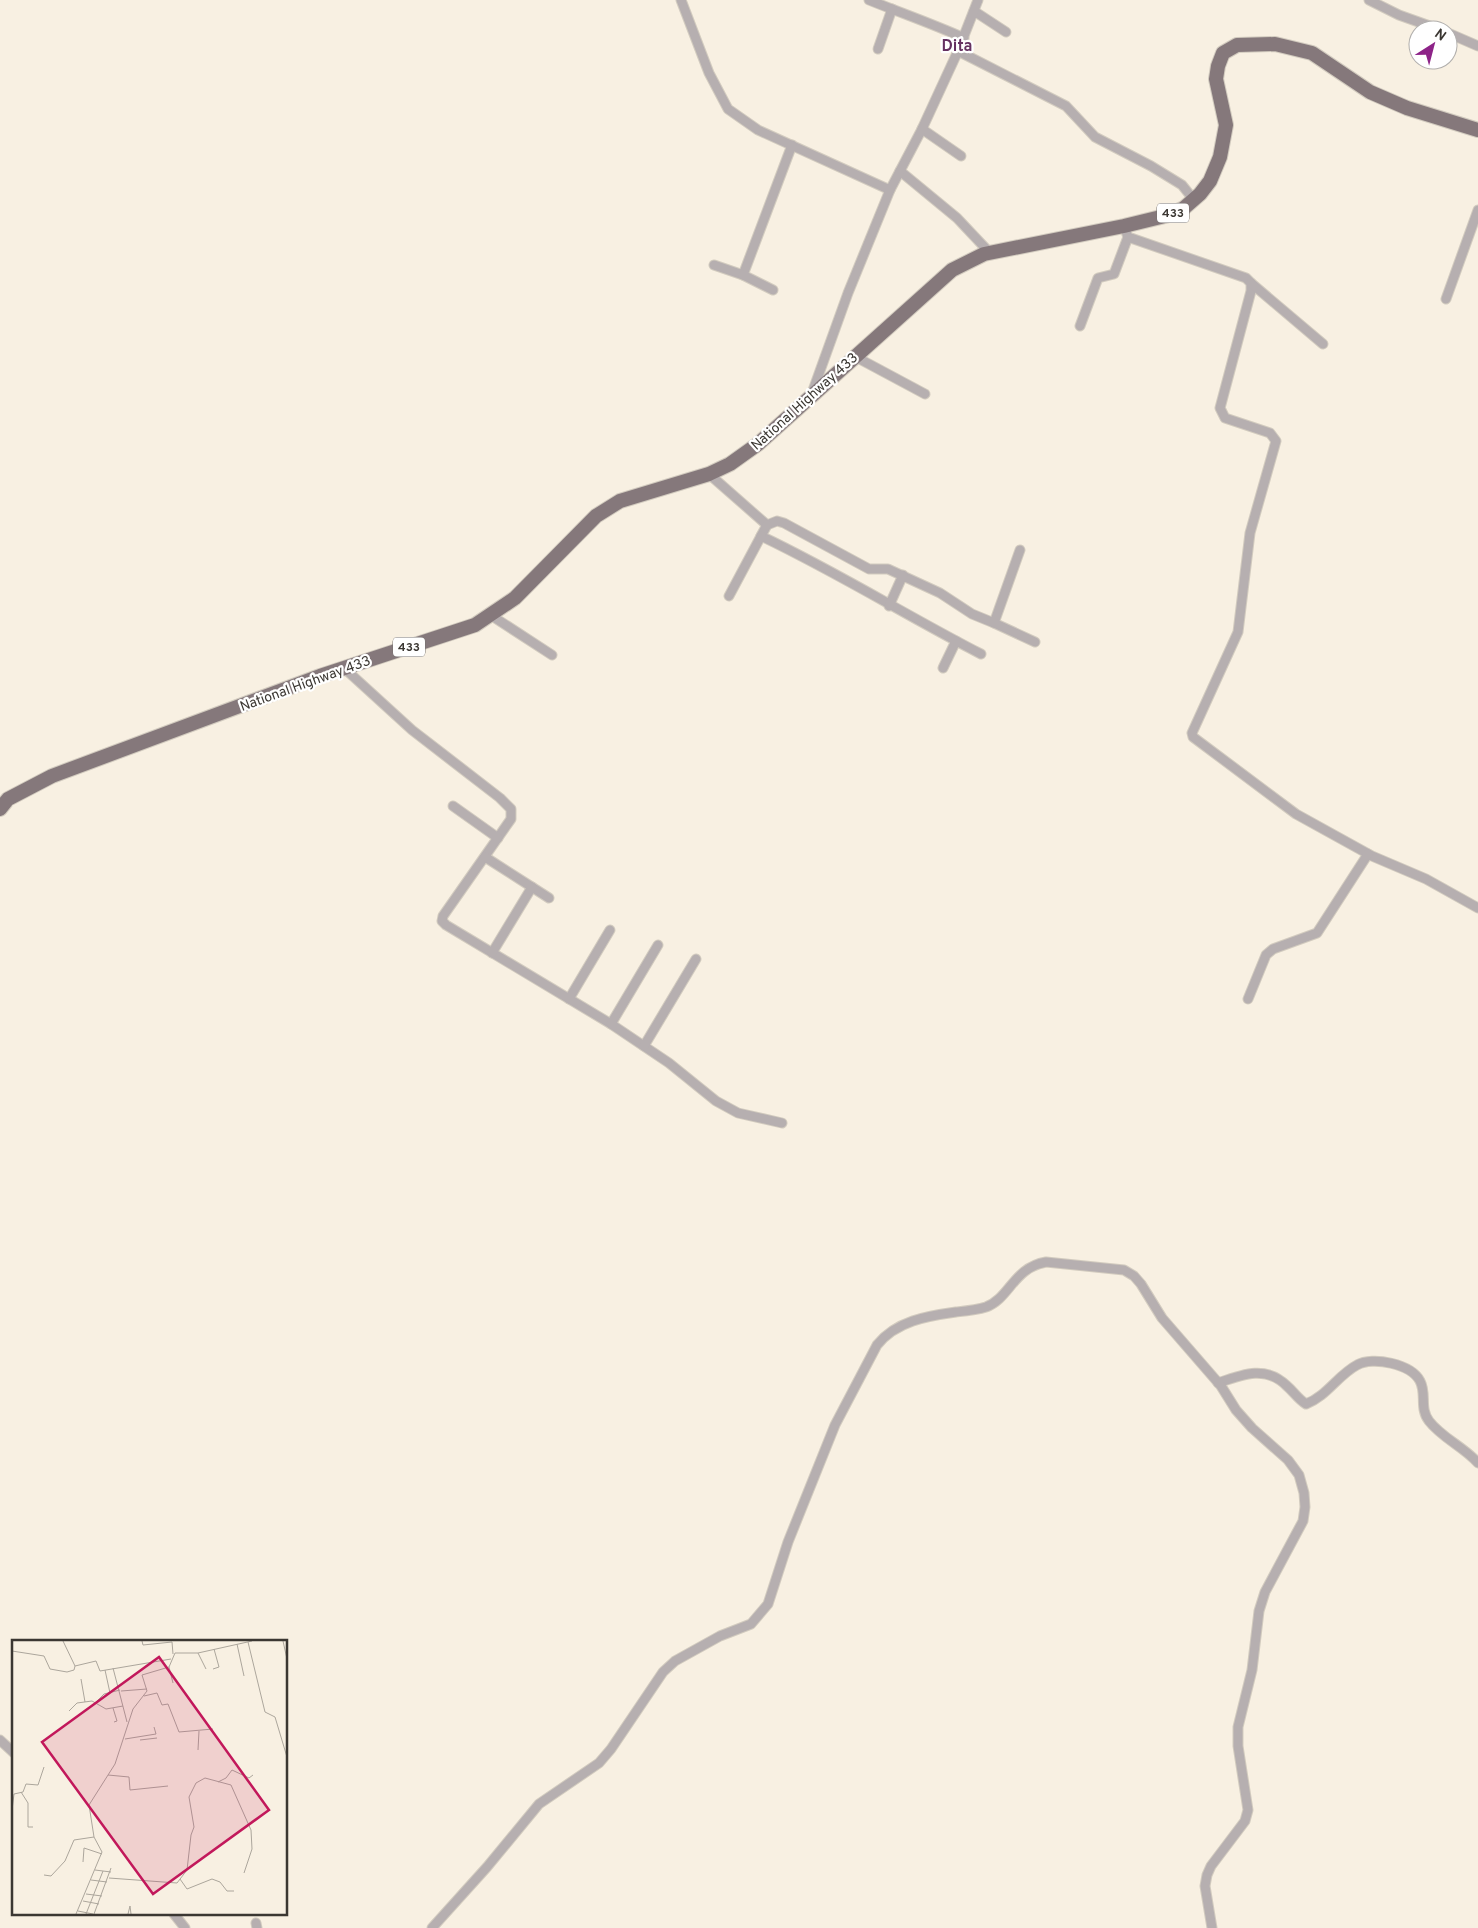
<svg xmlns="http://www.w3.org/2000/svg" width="1478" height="1928" viewBox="0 0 1478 1928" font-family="Overpass,sans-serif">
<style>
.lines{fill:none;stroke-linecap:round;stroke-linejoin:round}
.minor-casing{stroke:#d2cbbf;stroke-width:11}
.primary-casing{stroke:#d2cbbf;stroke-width:16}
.minor{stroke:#b6afb0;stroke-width:9}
.primary{stroke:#85787b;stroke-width:14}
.labels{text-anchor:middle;stroke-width:4.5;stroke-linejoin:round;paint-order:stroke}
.shield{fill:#fff;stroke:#767370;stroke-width:1}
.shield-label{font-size:12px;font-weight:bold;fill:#3b3732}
.street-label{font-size:14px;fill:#3b3732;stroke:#fff}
.quarter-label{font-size:16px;font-weight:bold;fill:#653161;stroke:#fff}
.inset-road{fill:none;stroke:#aca69c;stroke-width:1}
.view{fill:#c2185b;fill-opacity:0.15;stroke:#c2185b;stroke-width:2.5}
.inset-edge{fill:none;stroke:#3b3732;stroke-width:2.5}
</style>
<rect width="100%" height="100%" fill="#f8f0e2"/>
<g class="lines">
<g class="minor-casing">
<g id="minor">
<polyline points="681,0 709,73 728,109 758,130 890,190"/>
<path d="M 869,0 C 901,13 933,24 964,38"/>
<polyline points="1369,0 1399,15 1441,30"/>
<polyline points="974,11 1006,32"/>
<polyline points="1448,33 1478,46"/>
<polyline points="878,49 892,9"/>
<polyline points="958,51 1066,106 1095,137 1151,166 1182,185 1194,200"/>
<polyline points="922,129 961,156"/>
<polyline points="900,171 957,218 990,253"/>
<polyline points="1124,226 1128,237 1246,278 1251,283 1251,291 1220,408 1225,418 1270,433 1276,441 1250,533 1238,632 1192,733 1193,737 1296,814 1372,856 1426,879 1478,908"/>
<polyline points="714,265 743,275 792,145"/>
<polyline points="743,275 773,290"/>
<polyline points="1251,283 1323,344"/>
<polyline points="1446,299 1478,210"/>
<polyline points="1080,326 1098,278 1114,274 1128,237"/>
<polyline points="854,356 925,394"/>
<polyline points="812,393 848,293 890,190 922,129 958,51 978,0"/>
<polyline points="709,474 767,525 777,521 784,523 869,569 888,569 940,593 972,614 994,623 1020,550"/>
<path d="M 767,525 L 761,536 C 837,572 907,616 981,654"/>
<polyline points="729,596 761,536"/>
<polyline points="889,606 903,575"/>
<polyline points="492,616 552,655"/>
<polyline points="994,623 1035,642"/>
<polyline points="344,668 412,730 500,798 511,809 511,819 443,916 442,921 446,925 611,1024 669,1063 716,1101 738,1113 782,1123"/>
<polyline points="943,668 956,641"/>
<polyline points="453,806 498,838"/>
<polyline points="485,857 549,898"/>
<polyline points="492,953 532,887"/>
<polyline points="569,999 610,930"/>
<polyline points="1248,999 1266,955 1273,949 1317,933 1368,854"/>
<polyline points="611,1024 658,945"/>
<polyline points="644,1046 696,959"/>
<path d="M 1218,1383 C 1243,1374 1266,1365 1287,1386 C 1294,1392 1298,1399 1306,1404 C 1327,1396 1338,1375 1357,1365 C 1373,1356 1411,1364 1420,1381 C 1427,1394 1419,1408 1429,1421 C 1442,1438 1464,1447 1478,1463"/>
<polyline points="0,1740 14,1753"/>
<polyline points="174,1914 185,1928"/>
<polyline points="256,1923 257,1928"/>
<path d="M 432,1928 L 487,1867 L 539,1804 L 599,1763 L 611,1749 L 663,1672 L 675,1661 L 720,1636 L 751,1624 L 768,1604 L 788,1542 L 835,1425 L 877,1345 C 896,1321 927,1316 956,1312 C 966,1311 977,1310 986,1307 C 1010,1298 1013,1268 1046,1262 L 1124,1270 L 1134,1276 L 1141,1284 L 1162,1318 L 1221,1386 L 1236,1410 L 1252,1428 L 1288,1460 L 1299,1475 L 1304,1493 L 1305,1507 L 1303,1521 L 1265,1592 L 1259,1611 L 1252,1670 L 1238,1727 L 1238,1746 L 1248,1810 L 1245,1821 L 1211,1866 L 1207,1875 L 1205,1886 L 1212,1928"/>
</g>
</g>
<g class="primary-casing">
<polyline id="primary" points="0,809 8,799 52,776 320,676 475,625 515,598 596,516 620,501 709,474 730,464 758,444 952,270 984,254 1124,226 1169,215 1184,208 1200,194 1210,181 1220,157 1226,125 1216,79 1218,66 1223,53 1237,45 1275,44 1312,53 1370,92 1407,108 1478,130"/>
</g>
<use href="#minor" class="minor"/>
<use href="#primary" class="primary"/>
</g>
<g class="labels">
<g class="shield">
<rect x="1157" y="203.5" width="32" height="19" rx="4"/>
<rect x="393" y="637.5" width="32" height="19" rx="4"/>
</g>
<g class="shield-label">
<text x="1173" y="217">433</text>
<text x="409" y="651">433</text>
</g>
<g class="street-label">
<text transform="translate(804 401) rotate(-42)" y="5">National Highway 433</text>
<text transform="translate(305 683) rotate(-20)" y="5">National Highway 433</text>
</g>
<g class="quarter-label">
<text x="957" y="51">Dita</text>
</g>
</g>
<g transform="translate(12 1640)">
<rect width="275" height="275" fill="#f8f0e2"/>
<path class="inset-road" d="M 51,1 L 63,26 L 84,21 L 88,31 L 159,19M 130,1 L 131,5 L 160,2 L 161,14M 271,1 L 275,19M 236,2 L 253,72 L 263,77 L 275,117M 225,4 L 232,36M 0,11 L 32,16 L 38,29 L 55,32 L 62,30 L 63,26M 186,13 L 194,29M 157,27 L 161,43M 101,28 L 115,82M 201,29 L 207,27 L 202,9M 93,30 L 98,53M 69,39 L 73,62M 109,51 L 135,49M 132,56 L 145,53 L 150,65 L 156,64 L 167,92 L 201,89M 83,63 L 92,54 L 108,50M 101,68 L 105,81 L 102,82M 57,71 L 65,63 L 80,61 L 94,69 L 111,66M 113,99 L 144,94 L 142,87M 128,100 L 145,98M 186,110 L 187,91M 96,135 L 117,137 L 118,150 L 156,146M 206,142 L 214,138 L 220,130 L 237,138 L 241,135M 9,152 L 16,163 L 16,187 L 21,187M 0,170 L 2,154 L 11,152 L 14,144 L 26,145 L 32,127M 71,222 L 72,208 L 90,214M 83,230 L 99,232M 32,235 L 39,236 L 53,221 L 62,200 L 82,197M 97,238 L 165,243 L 175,230 L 179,195 L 182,187 L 177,157 L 184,143 L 193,138 L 219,145 L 239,190 L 240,209 L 232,233M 168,239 L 175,249 L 200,239 L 208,242 L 215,251 L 222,251M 79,240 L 95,242M 74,254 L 90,256M 71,261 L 87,264M 66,271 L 81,274M 64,274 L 90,212 L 82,197 L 77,165 L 103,124 L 121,69 L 135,51 L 130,35 L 157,27 L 163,13 L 186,13 L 240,1M 74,274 L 91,231M 82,274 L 99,228M 116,274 L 118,266 L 119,274"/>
<path class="view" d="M 147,17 L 257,170 L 141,254 L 30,102 Z"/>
<rect width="275" height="275" class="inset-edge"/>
</g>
<g transform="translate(1433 45) rotate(36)"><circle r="24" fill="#ffffff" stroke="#b1afad"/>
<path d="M0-4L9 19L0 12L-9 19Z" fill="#8d2388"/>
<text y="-8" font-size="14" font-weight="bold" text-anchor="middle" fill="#3b3732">N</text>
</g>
</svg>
